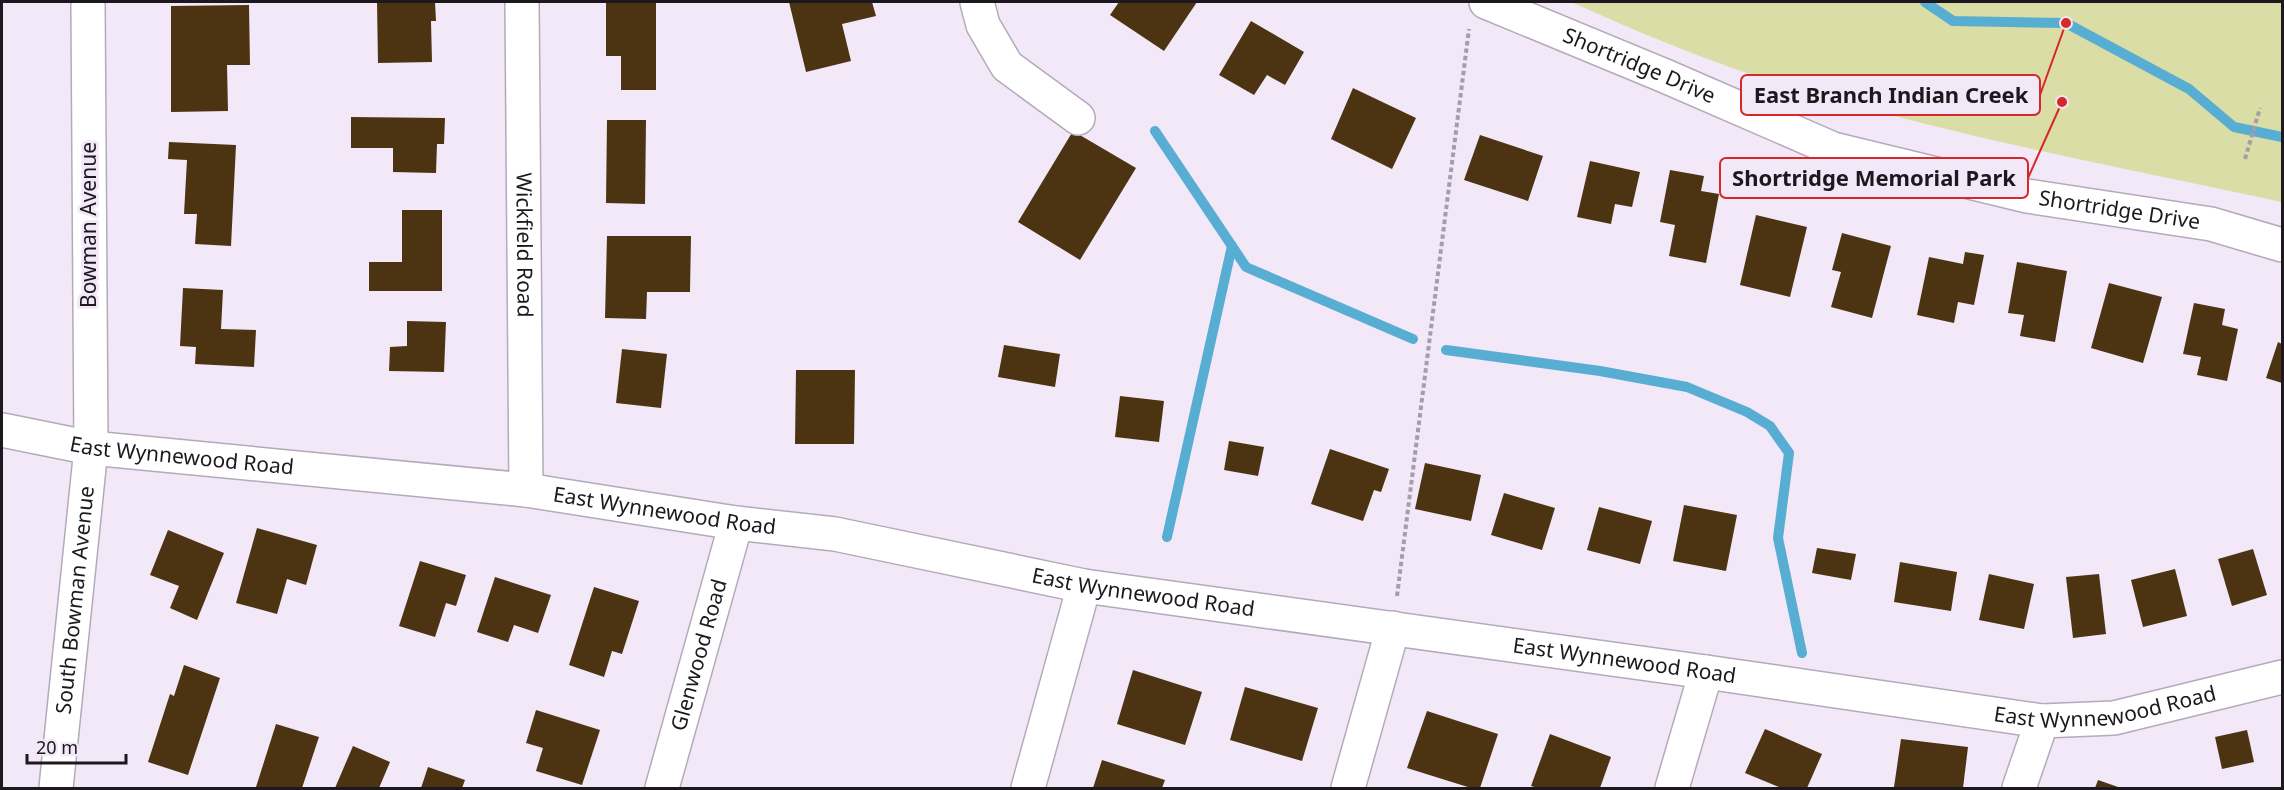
<svg xmlns="http://www.w3.org/2000/svg" width="2284" height="790" viewBox="0 0 2284 790" font-family="'Noto Sans',sans-serif">
<style>
.green{fill:#dadda5}
.lines{fill:none;stroke-linecap:round;stroke-linejoin:round}
.stream{stroke:#57aed2;stroke-width:10}
.building{fill:#4c3412}
.minor-casing{stroke:#b4aaba;stroke-width:36}
.path{stroke:#a59da9;stroke-width:4;stroke-dasharray:4.5 3;stroke-linecap:butt}
.minor{stroke:#fff;stroke-width:33}
.labels{text-anchor:middle;stroke-width:6;stroke-linejoin:round;paint-order:stroke}
.street-label{font-size:21px;fill:#1c181e;stroke:#f2e8f8}
.leader{fill:none;stroke:#d62828;stroke-width:2}
.callout-dot{fill:#d62828;stroke:#f2e8f8;stroke-width:2}
.callout{fill:#f2e8f8;stroke:#d62828;stroke-width:2}
.callout-label{font-size:22px;text-anchor:middle;font-weight:bold;fill:#1c181e}
</style>
<rect width="100%" height="100%" fill="#f2e8f8"/>
<path class="green" d="M 1571,2 L 2282,2 L 2282,202 C 2118,167 1952,136 1791,87 C 1716,65 1642,34 1571,2 Z"/>
<g class="lines">
<g class="stream">
<polyline points="1925,2 1953,21 2066,23 2189,89 2234,127 2282,137"/>
<polyline points="1155,131 1246,267 1413,339"/>
<polyline points="1446,350 1600,371 1687,387 1747,412 1770,426 1789,453 1778,538 1802,653"/>
<polyline points="1167,537 1232,246"/>
</g>
</g>
<g class="building">
<polygon points="377,2 435,2 436,21 431,21 432,62 378,63"/>
<polygon points="606,2 656,2 656,90 621,90 621,56 606,56"/>
<polygon points="789,2 872,2 876,16 842,24 851,61 806,72"/>
<polygon points="1119,2 1197,2 1164,51 1110,15"/>
<polygon points="249,5 250,65 227,65 228,111 171,112 171,6"/>
<polygon points="1251,21 1304,52 1285,85 1267,75 1254,95 1219,75"/>
<polygon points="1353,88 1416,118 1392,169 1331,139"/>
<polygon points="351,117 445,118 444,144 437,144 436,173 393,172 393,148 351,148"/>
<polygon points="607,120 646,120 645,204 606,203"/>
<polygon points="1073,131 1136,168 1080,260 1018,222"/>
<polygon points="1480,135 1543,156 1528,201 1464,180"/>
<polygon points="169,142 236,145 231,246 195,244 197,214 184,214 187,160 168,159"/>
<polygon points="1590,161 1640,172 1632,207 1615,204 1611,224 1577,217"/>
<polygon points="1670,170 1704,176 1701,191 1719,194 1706,263 1669,256 1675,225 1660,222"/>
<polygon points="402,210 442,210 442,291 369,291 369,262 402,262"/>
<polygon points="1756,215 1807,227 1790,297 1740,285"/>
<polygon points="1842,233 1891,246 1872,318 1831,307 1841,272 1832,270"/>
<polygon points="607,236 691,236 690,292 647,292 646,319 605,318"/>
<polygon points="1965,252 1984,255 1974,305 1958,302 1954,323 1917,315 1929,257 1963,264"/>
<polygon points="2017,262 2067,271 2055,342 2020,336 2024,315 2008,313"/>
<polygon points="2109,283 2162,297 2143,363 2091,348"/>
<polygon points="183,288 223,290 221,329 256,330 254,367 195,364 196,347 180,346"/>
<polygon points="2194,303 2225,309 2222,325 2238,329 2227,381 2197,375 2201,357 2183,354"/>
<polygon points="407,321 446,322 444,372 389,371 390,347 407,346"/>
<polygon points="2278,342 2282,344 2282,383 2266,378"/>
<polygon points="1004,345 1060,354 1055,387 998,377"/>
<polygon points="622,349 667,354 661,408 616,403"/>
<polygon points="796,370 855,370 854,444 795,444"/>
<polygon points="1120,396 1164,401 1159,442 1115,437"/>
<polygon points="1229,441 1264,447 1258,476 1224,470"/>
<polygon points="1330,449 1389,469 1381,492 1374,490 1363,521 1311,504"/>
<polygon points="1425,463 1481,475 1471,521 1415,509"/>
<polygon points="1504,493 1555,508 1542,550 1491,535"/>
<polygon points="1684,505 1737,515 1726,571 1673,561"/>
<polygon points="1599,507 1652,521 1640,564 1587,550"/>
<polygon points="257,528 317,545 306,585 287,579 277,614 236,603"/>
<polygon points="168,530 224,553 197,620 170,608 179,586 150,575"/>
<polygon points="1817,548 1856,554 1851,580 1812,573"/>
<polygon points="2253,549 2267,595 2232,606 2218,559"/>
<polygon points="420,561 466,575 456,606 446,603 435,637 399,626"/>
<polygon points="1900,562 1957,572 1951,611 1894,602"/>
<polygon points="2175,569 2187,616 2143,627 2131,580"/>
<polygon points="1989,574 2034,584 2024,629 1979,620"/>
<polygon points="2099,574 2106,634 2073,638 2066,577"/>
<polygon points="495,577 551,595 538,633 514,625 508,642 477,632"/>
<polygon points="594,587 639,601 622,654 612,651 604,677 569,665"/>
<polygon points="184,665 220,678 188,775 148,762 170,694 174,696"/>
<polygon points="1133,670 1202,692 1185,745 1117,724"/>
<polygon points="1245,687 1318,708 1302,761 1230,740"/>
<polygon points="536,710 600,730 582,785 536,771 543,748 526,743"/>
<polygon points="1427,711 1498,734 1480,788 1471,788 1407,768"/>
<polygon points="276,724 319,737 302,788 256,787"/>
<polygon points="1765,729 1822,754 1807,788 1781,788 1745,773"/>
<polygon points="2247,730 2254,762 2222,769 2215,737"/>
<polygon points="1550,734 1611,757 1600,788 1538,788 1531,786"/>
<polygon points="1901,739 1968,747 1963,788 1894,787"/>
<polygon points="353,746 390,762 379,788 335,788"/>
<polygon points="1102,760 1165,780 1162,788 1093,788"/>
<polygon points="428,767 465,780 462,788 421,788"/>
<polygon points="2098,780 2121,788 2095,788"/>
</g>
<g class="lines">
<g class="minor-casing">
<g id="minor">
<path id="s1" d="M 522,2 L 526,490"/>
<polyline points="977,2 983,25 1007,66 1078,118"/>
<path id="s2" d="M 1486,2 L 1665,76 L 1833,149 L 2027,196 L 2211,224 L 2282,245"/>
<path id="s3" d="M 2,430 L 91,448 L 526,490 L 736,523 L 835,534 L 1084,586 L 1706,672 L 2042,721 L 2114,718 L 2282,677"/>
<path id="s4" d="M 56,788 L 91,448 L 88,2"/>
<path id="s5" d="M 662,788 L 736,523"/>
<polyline points="1028,788 1084,586"/>
<polyline points="1348,788 1393,628"/>
<polyline points="1672,788 1706,672"/>
<polyline points="2019,788 2042,721"/>
</g>
</g>
<g class="path">
<polyline points="2245,159 2260,108"/>
<polyline points="1397,596 1469,29"/>
</g>
<use href="#minor" class="minor"/>
</g>
<g class="labels">
<g class="street-label">
<text dy="7" stroke="none"><textPath href="#s2" startOffset="166">Shortridge Drive</textPath></text>
<text dy="7" stroke="none"><textPath href="#s2" startOffset="670">Shortridge Drive</textPath></text>
<text transform="translate(89 225) rotate(-90)" y="7">Bowman Avenue</text>
<text dy="7" stroke="none"><textPath href="#s1" startOffset="243">Wickfield Road</textPath></text>
<text dy="7" stroke="none"><textPath href="#s3" startOffset="182">East Wynnewood Road</textPath></text>
<text dy="7" stroke="none"><textPath href="#s3" startOffset="668">East Wynnewood Road</textPath></text>
<text dy="7" stroke="none"><textPath href="#s3" startOffset="1154">East Wynnewood Road</textPath></text>
<text dy="7" stroke="none"><textPath href="#s4" startOffset="189">South Bowman Avenue</textPath></text>
<text dy="7" stroke="none"><textPath href="#s5" startOffset="138">Glenwood Road</textPath></text>
<text dy="7" stroke="none"><textPath href="#s3" startOffset="1640">East Wynnewood Road</textPath></text>
<text dy="7" stroke="none"><textPath href="#s3" startOffset="2126">East Wynnewood Road</textPath></text>
</g>
</g>
<path class="leader" d="M2066 23L2040 95M2062 102L2028 178"/>
<g class="callout-dot">
<circle cx="2066" cy="23" r="6"/>
<circle cx="2062" cy="102" r="6"/>
</g>
<g class="callout">
<rect x="1741" y="75" width="299" height="40" rx="6"/>
<rect x="1720" y="158" width="308" height="40" rx="6"/>
</g>
<g class="callout-label">
<text x="1891" y="103">East Branch Indian Creek</text>
<text x="1874" y="186">Shortridge Memorial Park</text>
</g>
<rect width="2284" height="790" fill="none" stroke="#1c181e" stroke-width="6"/>
<path d="M27 754v9h99v-9" fill="none" stroke="#1c181e" stroke-width="3"/>
<text x="36" y="754" font-size="18" fill="#1c181e" stroke="#f2e8f8" stroke-width="4.5" paint-order="stroke">20 m</text>
</svg>
